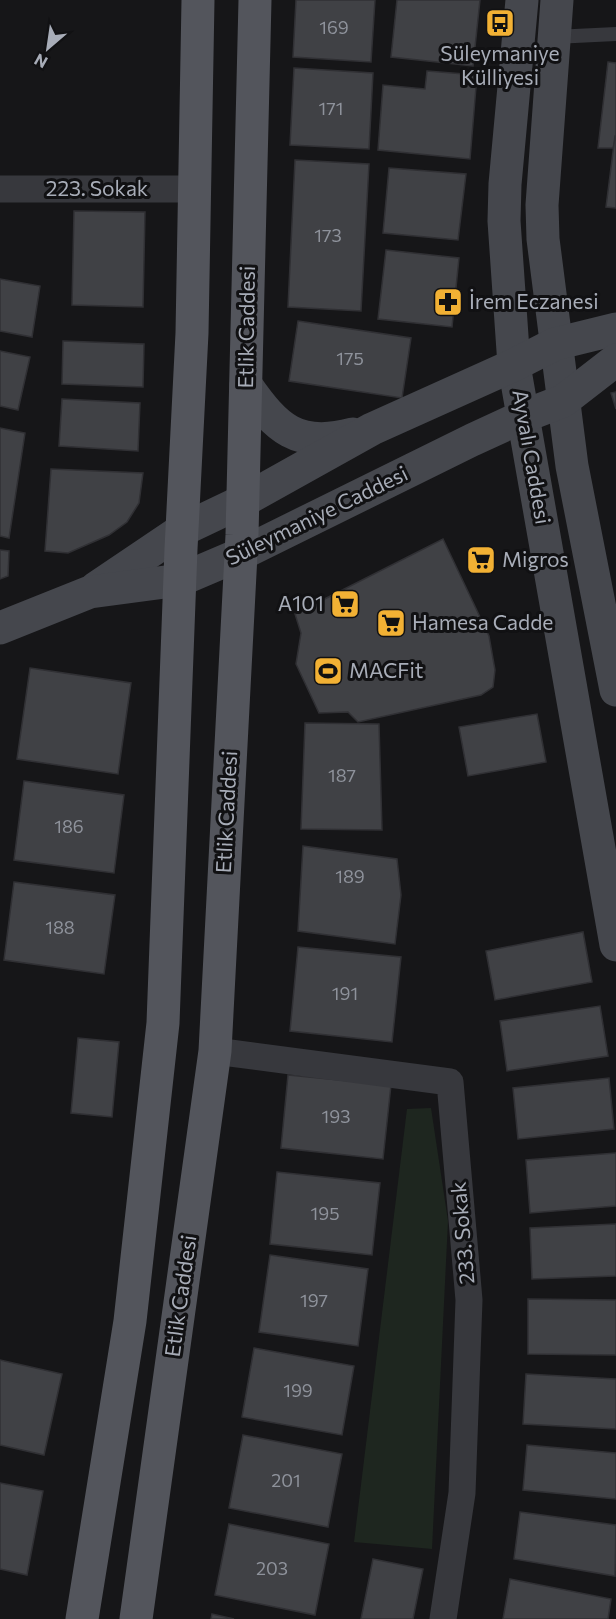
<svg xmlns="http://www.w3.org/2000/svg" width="616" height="1619" viewBox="0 0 616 1619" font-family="Commissioner,sans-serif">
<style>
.green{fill:#1e261f}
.building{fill:#404145;stroke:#303034;stroke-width:1.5}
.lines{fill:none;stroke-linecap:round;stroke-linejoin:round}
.service{stroke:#37383d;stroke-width:14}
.minor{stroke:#37383d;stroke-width:27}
.secondary{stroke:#45474d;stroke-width:33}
.primary{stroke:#53555c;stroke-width:33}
.labels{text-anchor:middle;stroke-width:6;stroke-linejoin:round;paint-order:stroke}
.number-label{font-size:18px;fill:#8e929b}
.poi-label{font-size:21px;fill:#a8adb8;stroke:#111113;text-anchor:start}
.street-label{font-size:21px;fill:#a8adb8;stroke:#111113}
</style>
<rect width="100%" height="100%" fill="#161618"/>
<polygon class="green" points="431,1108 448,1221 432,1549 354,1542 407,1109"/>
<g class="building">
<polygon points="296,0 375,0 371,62 293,57"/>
<polygon points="397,0 480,0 473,66 391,57"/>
<polygon points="608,62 616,63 616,136 613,148 598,148"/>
<polygon points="294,68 373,73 369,149 290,145"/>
<polygon points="427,71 477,75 470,159 378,150 383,85 425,89"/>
<polygon points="615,136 616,136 616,208 606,207"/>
<polygon points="295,160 369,164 361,311 288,307"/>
<polygon points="389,168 466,174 458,240 383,233"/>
<polygon points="74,211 145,212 143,307 72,305"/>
<polygon points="386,250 459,258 452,327 378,319"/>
<polygon points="0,279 40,286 32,337 0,331"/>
<polygon points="298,321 411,338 402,398 289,381"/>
<polygon points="63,341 144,344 143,387 62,384"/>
<polygon points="0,351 30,357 18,410 0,406"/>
<polygon points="616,392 616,409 611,393"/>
<polygon points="62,399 140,403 138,451 59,446"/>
<polygon points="0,428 25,433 9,538 0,536"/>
<polygon points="51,469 143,473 139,503 127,522 109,535 68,553 45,551"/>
<polygon points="443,539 489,636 495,670 493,687 481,695 358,722 348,712 319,713 296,664 301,633 295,614"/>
<polygon points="0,550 9,551 8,576 0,579"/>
<polygon points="30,668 131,683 118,774 17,759"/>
<polygon points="537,714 546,762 468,776 459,727"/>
<polygon points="305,723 379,724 382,830 301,829"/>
<polygon points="24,781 124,795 114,873 14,860"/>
<polygon points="303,846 397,859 401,895 395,944 298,931"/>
<polygon points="14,882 115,895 104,974 4,960"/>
<polygon points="583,932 592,982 495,1000 486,951"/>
<polygon points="298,947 401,957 392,1042 290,1031"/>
<polygon points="600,1006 608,1056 507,1071 500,1021"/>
<polygon points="78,1038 119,1042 112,1117 71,1113"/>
<polygon points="288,1075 391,1085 383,1159 281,1148"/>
<polygon points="609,1078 614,1129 518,1139 513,1088"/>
<polygon points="616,1153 616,1206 530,1213 526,1160"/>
<polygon points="277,1172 380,1183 372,1255 270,1244"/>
<polygon points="616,1224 616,1276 532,1279 530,1228"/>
<polygon points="270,1255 368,1269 358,1346 259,1332"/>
<polygon points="528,1299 616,1300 616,1355 528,1354"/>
<polygon points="254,1348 354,1366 342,1435 242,1417"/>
<polygon points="0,1360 62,1374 44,1455 0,1445"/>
<polygon points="526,1374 616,1379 616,1429 523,1424"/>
<polygon points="243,1435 342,1454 328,1527 229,1508"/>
<polygon points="527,1445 616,1453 616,1499 523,1490"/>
<polygon points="0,1483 43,1491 27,1575 0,1569"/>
<polygon points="520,1512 616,1525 615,1576 514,1559"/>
<polygon points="229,1524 329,1544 315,1615 215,1595"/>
<polygon points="373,1559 423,1569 413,1619 361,1619"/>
<polygon points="510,1579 611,1599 608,1619 503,1619"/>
<polygon points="212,1614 234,1619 211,1619"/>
</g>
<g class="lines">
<polyline class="service" points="554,37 616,34"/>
<g class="minor">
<polyline points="0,189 194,189"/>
<polyline points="215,1051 450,1082 469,1300 462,1493 443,1619"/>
</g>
<g class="secondary">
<polyline points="522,0 505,184 504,221 514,365 616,945"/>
<polyline points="557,0 542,205 543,239 572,466 616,690"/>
<path d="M 246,385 C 276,428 297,449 353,434"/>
<polyline points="96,588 182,530 243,501 372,429 514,365 555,344 616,329"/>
<polyline points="0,628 90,592 180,580 241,554 472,440 524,416 563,401 616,360"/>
</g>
<g class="primary">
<polyline points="82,1619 130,1321 163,1023 181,549 192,333 198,0"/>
<polyline points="136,1619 215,1051 242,535 255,0"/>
</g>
</g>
<defs>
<g id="bus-square" transform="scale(1.5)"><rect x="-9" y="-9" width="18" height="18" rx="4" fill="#f2b134" stroke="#111113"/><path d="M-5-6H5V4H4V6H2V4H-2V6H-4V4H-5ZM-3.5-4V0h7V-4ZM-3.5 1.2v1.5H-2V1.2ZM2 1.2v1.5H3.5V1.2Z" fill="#111"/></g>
<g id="pharmacy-square" transform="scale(1.5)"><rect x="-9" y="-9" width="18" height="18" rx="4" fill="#f2b134" stroke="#111113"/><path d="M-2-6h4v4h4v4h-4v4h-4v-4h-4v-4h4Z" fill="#111"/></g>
<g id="supermarket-square" transform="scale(1.5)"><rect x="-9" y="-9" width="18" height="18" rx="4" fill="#f2b134" stroke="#111113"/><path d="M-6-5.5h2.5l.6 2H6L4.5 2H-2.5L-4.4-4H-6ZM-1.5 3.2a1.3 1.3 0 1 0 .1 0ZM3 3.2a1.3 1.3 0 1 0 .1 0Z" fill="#111"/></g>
<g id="stadium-square" transform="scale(1.5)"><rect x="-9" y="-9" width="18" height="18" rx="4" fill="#f2b134" stroke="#111113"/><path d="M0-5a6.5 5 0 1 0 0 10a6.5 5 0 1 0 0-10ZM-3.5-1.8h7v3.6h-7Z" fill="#111"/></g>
</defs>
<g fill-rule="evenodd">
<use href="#bus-square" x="500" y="23"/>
<use href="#pharmacy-square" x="448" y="302"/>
<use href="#supermarket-square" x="481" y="560"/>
<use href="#supermarket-square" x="345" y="604"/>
<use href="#supermarket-square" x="391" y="623"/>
<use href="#stadium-square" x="328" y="671"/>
</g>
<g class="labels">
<g class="number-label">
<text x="334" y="34">169</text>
<text x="331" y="115">171</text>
<text x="328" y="242">173</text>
<text x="350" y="365">175</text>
<text x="342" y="782">187</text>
<text x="69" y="833">186</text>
<text x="350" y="883">189</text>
<text x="60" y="934">188</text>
<text x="345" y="1000">191</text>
<text x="336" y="1123">193</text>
<text x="325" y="1220">195</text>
<text x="314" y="1307">197</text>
<text x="298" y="1397">199</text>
<text x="286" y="1487">201</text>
<text x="272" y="1575">203</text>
</g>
<g class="poi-label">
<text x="500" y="61" text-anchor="middle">Süleymaniye<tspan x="500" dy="24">Külliyesi</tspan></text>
<text x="469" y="309">İrem Eczanesi</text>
<text x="502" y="567">Migros</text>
<text x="324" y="611" text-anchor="end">A101</text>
<text x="412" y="630">Hamesa Cadde</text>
<text x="349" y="678">MACFit</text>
</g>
<g class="street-label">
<text x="97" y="196">223. Sokak</text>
<text transform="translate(247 327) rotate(-89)" y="7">Etlik Caddesi</text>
<text transform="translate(531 457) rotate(80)" y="7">Ayvalı Caddesi</text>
<text transform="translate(317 516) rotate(-26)" y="7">Süleymaniye Caddesi</text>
<text transform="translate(227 812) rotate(-87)" y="7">Etlik Caddesi</text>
<text transform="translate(463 1233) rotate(-95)" y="7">233. Sokak</text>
<text transform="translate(181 1296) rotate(-82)" y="7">Etlik Caddesi</text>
</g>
</g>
<g transform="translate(48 48) rotate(209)" stroke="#111113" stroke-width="4.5" paint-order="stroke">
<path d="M0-4.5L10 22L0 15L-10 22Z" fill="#a8adb8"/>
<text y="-9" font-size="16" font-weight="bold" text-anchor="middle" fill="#a8adb8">N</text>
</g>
</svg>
